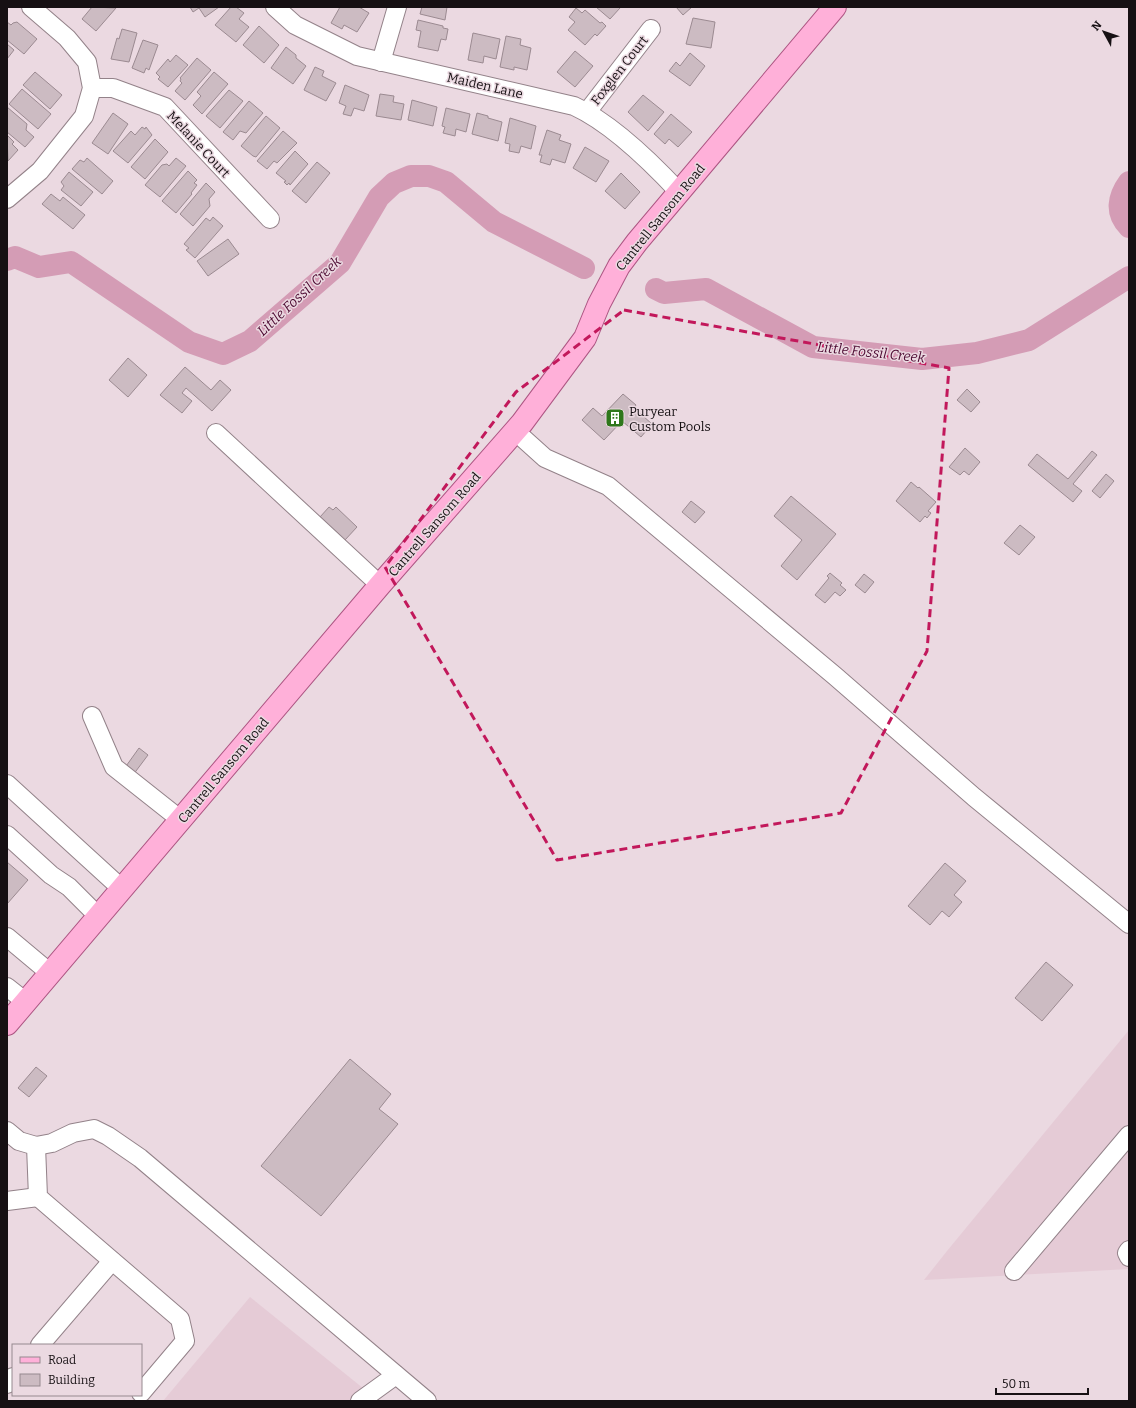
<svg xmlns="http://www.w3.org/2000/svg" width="1136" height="1408" viewBox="0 0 1136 1408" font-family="Bitter,serif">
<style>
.built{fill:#e5cbd6}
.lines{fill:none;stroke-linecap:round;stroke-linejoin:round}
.river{stroke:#d49cb5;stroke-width:22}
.building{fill:#ccbbc2;stroke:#9b8a91}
.minor-casing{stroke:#938289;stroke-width:20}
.major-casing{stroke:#ad5683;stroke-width:24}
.minor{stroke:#fff;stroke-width:18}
.major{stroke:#ffb0d9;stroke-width:22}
.marked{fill:none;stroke:#c2185b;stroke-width:3;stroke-dasharray:8 5;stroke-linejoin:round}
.labels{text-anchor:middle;stroke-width:3;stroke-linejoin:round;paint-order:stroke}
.street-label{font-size:13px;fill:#161013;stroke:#ebd9e1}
.poi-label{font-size:13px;fill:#161013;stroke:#ebd9e1;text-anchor:start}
.water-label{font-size:14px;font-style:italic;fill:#4c0931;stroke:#ebd9e1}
</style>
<rect width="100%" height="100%" fill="#ebd9e1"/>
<g class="built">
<polygon points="1129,1030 1129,1269 924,1280 947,1251"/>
<polygon points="250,1297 379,1401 163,1401"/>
</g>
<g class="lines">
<g class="river">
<path d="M 1129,182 C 1118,197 1115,213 1129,227"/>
<polyline points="7,260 15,257 39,267 71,262 189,342 223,354 250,341 340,263 379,197 394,183 411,176 429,176 446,182 494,222 584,268"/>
<polyline points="656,289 664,293 706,289 813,347 922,359 977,353 1029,340 1129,277"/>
</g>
</g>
<g class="building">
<polygon points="92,7 116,8 96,31 82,19"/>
<polygon points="190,7 219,7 205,17 199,8 193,12"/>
<polygon points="231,7 236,7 244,13 239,19 249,27 236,42 215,25"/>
<polygon points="340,7 359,7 369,13 357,32 344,25 342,29 331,23"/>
<polygon points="422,7 447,7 445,20 420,14"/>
<polygon points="596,7 618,7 620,8 610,19"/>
<polygon points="676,7 692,7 683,15"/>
<polygon points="576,8 582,13 585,10 600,23 602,22 606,26 597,36 595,34 585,45 568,30 575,22 569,17"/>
<polygon points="693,18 715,22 711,48 686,44"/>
<polygon points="418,20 443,26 443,28 448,29 446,40 441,39 438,51 418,47 421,31 416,30"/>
<polygon points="7,22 11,25 13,23 17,22 37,39 24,54 7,40"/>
<polygon points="259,26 279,45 264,63 243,45"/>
<polygon points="122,29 137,33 129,62 111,59 117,38 119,39"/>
<polygon points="473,33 500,39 496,59 484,56 483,63 468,60"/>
<polygon points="506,36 521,39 520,45 531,48 527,70 514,67 514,70 500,67"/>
<polygon points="143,40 158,45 149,70 146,68 144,73 132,68"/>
<polygon points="7,44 14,50 7,59"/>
<polygon points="286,47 296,55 296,58 306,66 293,84 271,68"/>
<polygon points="575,51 593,66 575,87 557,72"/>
<polygon points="690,53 705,66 690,86 669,71 676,62 680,66"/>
<polygon points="176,55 188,65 168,87 158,79 160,77 156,73 168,59 170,62"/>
<polygon points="197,58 211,70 185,100 175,91 182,83 180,81 181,79 180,78"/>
<polygon points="315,67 324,71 322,76 336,83 326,101 304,90"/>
<polygon points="35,72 62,95 50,109 23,85"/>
<polygon points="214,72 228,84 202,114 193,105 201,96 197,92"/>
<polygon points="345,85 369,95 364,111 354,108 351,116 343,114 346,106 339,103"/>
<polygon points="22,89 51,114 38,129 9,104"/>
<polygon points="229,90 243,101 220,128 206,116"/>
<polygon points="380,94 394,96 393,102 404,104 401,120 376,116"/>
<polygon points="643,95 664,112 648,131 628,112"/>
<polygon points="412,100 437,107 433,126 408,120"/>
<polygon points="249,101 263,113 246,133 240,131 233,140 223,132"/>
<polygon points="7,107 27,124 26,130 34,137 25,147 7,132"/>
<polygon points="446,108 470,114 466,132 456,129 455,136 443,133 445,127 442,126"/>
<polygon points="113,113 128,124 108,154 92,143"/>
<polygon points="477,113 488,116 488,118 502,122 498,141 472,134"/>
<polygon points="671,114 692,132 678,147 669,139 665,144 654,134"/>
<polygon points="266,116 280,128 256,157 253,156 241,146"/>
<polygon points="510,118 536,126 531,149 521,146 519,153 509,151 510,144 505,143"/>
<polygon points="142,127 145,129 146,127 152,135 128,163 113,151 131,131 135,135"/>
<polygon points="547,130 561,135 559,140 571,144 565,163 552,159 550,165 540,162 542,155 539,155"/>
<polygon points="283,131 297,143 277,163 274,161 267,169 257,161"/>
<polygon points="7,135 14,142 12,144 18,150 8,161"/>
<polygon points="155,139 168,152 145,179 131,167"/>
<polygon points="585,147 609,161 596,182 573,168"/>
<polygon points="295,151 308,164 290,185 289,183 287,185 284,182 286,181 276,173"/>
<polygon points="87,158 113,181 102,194 72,169 80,160 84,162"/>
<polygon points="176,158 186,166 160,197 145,185 162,165 167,164 169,166"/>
<polygon points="317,162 330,173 306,203 292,191"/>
<polygon points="188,171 197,180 194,183 197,185 191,193 192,194 176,213 162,201"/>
<polygon points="69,172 93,192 81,206 61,190 64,186 61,182"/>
<polygon points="621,173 640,192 625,209 605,191"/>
<polygon points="206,183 215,192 209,199 210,206 193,226 180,214"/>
<polygon points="51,194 60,201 63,197 85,215 73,229 42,204"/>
<polygon points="213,217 223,226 195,258 186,250 189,248 184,244 206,218 210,221"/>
<polygon points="228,239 239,254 208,276 197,261"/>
<polygon points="128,358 147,375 128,397 109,380"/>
<polygon points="185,367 211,390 220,380 231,390 212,411 186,388 182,393 192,401 182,413 160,395"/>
<polygon points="967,389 980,402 971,412 957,400"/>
<polygon points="623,394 636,405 634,408 652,424 641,437 622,421 604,440 582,420 593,408 602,416"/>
<polygon points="965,448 980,462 969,475 964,471 960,475 949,467"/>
<polygon points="1092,451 1097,455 1073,484 1082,491 1073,502 1028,465 1037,454 1068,479"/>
<polygon points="1106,474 1114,481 1100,498 1092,491"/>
<polygon points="911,482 918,488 919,487 936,502 928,511 931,513 927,518 925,516 920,522 896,501"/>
<polygon points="791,496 836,534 797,580 781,566 802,540 774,516"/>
<polygon points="691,501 705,512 695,523 682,512"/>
<polygon points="329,507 333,510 336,507 357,527 345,540 320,517"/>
<polygon points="1020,525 1035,537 1019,555 1004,543"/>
<polygon points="830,573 842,583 840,585 846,590 840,596 835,592 825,603 815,595 829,578 827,576"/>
<polygon points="864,574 874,582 865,593 855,585"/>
<polygon points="139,748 148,755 133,775 124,769"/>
<polygon points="7,862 28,880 7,904"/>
<polygon points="945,863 966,881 954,895 962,902 949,917 942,911 930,925 908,906"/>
<polygon points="1046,962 1073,985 1042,1021 1015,998"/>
<polygon points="350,1059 391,1094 379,1109 398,1124 321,1216 261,1166"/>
<polygon points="36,1067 47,1076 29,1097 18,1088"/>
</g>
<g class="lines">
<g class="minor-casing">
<g id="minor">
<path d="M 275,7 L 295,25 L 357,56 L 574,106 C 611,123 651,162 679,192"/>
<polyline points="381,62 397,7"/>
<polyline points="92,88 113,88 165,107 270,219"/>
<polyline points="587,112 651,29"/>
<polyline points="7,199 40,171 84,116 92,88 87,62 67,38 31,7"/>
<polyline points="515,431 545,458 608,486 835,676 974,797 1129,924"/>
<polyline points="216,433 380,585"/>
<polyline points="92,716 114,767 181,820"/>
<polyline points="7,784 122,889"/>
<polyline points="7,835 51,875 69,887 99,917"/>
<polyline points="7,937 50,973"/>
<polyline points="7,987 26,1002"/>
<polyline points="7,1131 19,1141 36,1146 38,1197 180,1319 185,1341 141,1393"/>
<polyline points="36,1146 52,1143 73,1133 94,1129 108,1136 140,1158 427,1401"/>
<polyline points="7,1201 38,1197"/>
<polyline points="1129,1250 1127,1253 1129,1257"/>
<polyline points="1014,1271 1129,1135"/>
<polyline points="40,1345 112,1261"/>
<polyline points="7,1384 13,1377"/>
<polyline points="360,1401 396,1375"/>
</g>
</g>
<g class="major-casing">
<polyline id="major" points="7,1024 380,585 522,423 585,338 599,304 619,266 637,242 835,7"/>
</g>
<use href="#minor" class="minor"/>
<use href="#major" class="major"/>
</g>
<path class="marked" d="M 624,310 L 949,368 L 927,651 L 841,813 L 557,860 L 385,567 L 516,392 Z"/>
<defs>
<g id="building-square" transform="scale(1)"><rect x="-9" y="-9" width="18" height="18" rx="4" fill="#2e771b" stroke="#ebd9e1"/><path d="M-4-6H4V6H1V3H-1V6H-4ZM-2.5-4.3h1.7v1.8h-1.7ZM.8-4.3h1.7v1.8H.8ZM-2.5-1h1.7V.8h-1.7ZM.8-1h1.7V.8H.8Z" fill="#fff"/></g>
</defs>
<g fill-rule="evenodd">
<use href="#building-square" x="615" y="418"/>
</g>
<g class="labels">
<g class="street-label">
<text transform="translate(619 70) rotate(-52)" y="5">Foxglen Court</text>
<text transform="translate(485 85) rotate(13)" y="5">Maiden Lane</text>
<text transform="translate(199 144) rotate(47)" y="5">Melanie Court</text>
<text transform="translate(660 217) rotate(-51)" y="5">Cantrell Sansom Road</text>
<text transform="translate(434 524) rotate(-49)" y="5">Cantrell Sansom Road</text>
<text transform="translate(223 770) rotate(-50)" y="5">Cantrell Sansom Road</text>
</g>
<g class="poi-label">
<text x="629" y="416">Puryear<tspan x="629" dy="15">Custom Pools</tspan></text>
</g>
<g class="water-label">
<text transform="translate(299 296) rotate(-43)" y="5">Little Fossil Creek</text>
<text transform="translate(871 352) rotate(6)" y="5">Little Fossil Creek</text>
</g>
</g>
<rect width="1136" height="1408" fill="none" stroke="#161013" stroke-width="16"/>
<rect x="12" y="1344" width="130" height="52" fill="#ebd9e1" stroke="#96898f"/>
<rect x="20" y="1357" width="20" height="6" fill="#ffb0d9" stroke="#96898f"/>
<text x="48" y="1364" font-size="12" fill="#161013">Road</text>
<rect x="20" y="1374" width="20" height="12" fill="#ccbbc2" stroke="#96898f"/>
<text x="48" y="1384" font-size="12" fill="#161013">Building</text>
<g transform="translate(1104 32) rotate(310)" stroke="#ebd9e1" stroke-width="3" paint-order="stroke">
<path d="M0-3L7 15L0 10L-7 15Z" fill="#161013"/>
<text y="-6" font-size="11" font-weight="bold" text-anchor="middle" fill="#161013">N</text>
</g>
<path d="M996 1388v6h92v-6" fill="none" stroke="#161013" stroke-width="2"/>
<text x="1002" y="1388" font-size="12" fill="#161013" stroke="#ebd9e1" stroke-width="3" paint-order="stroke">50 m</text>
</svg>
